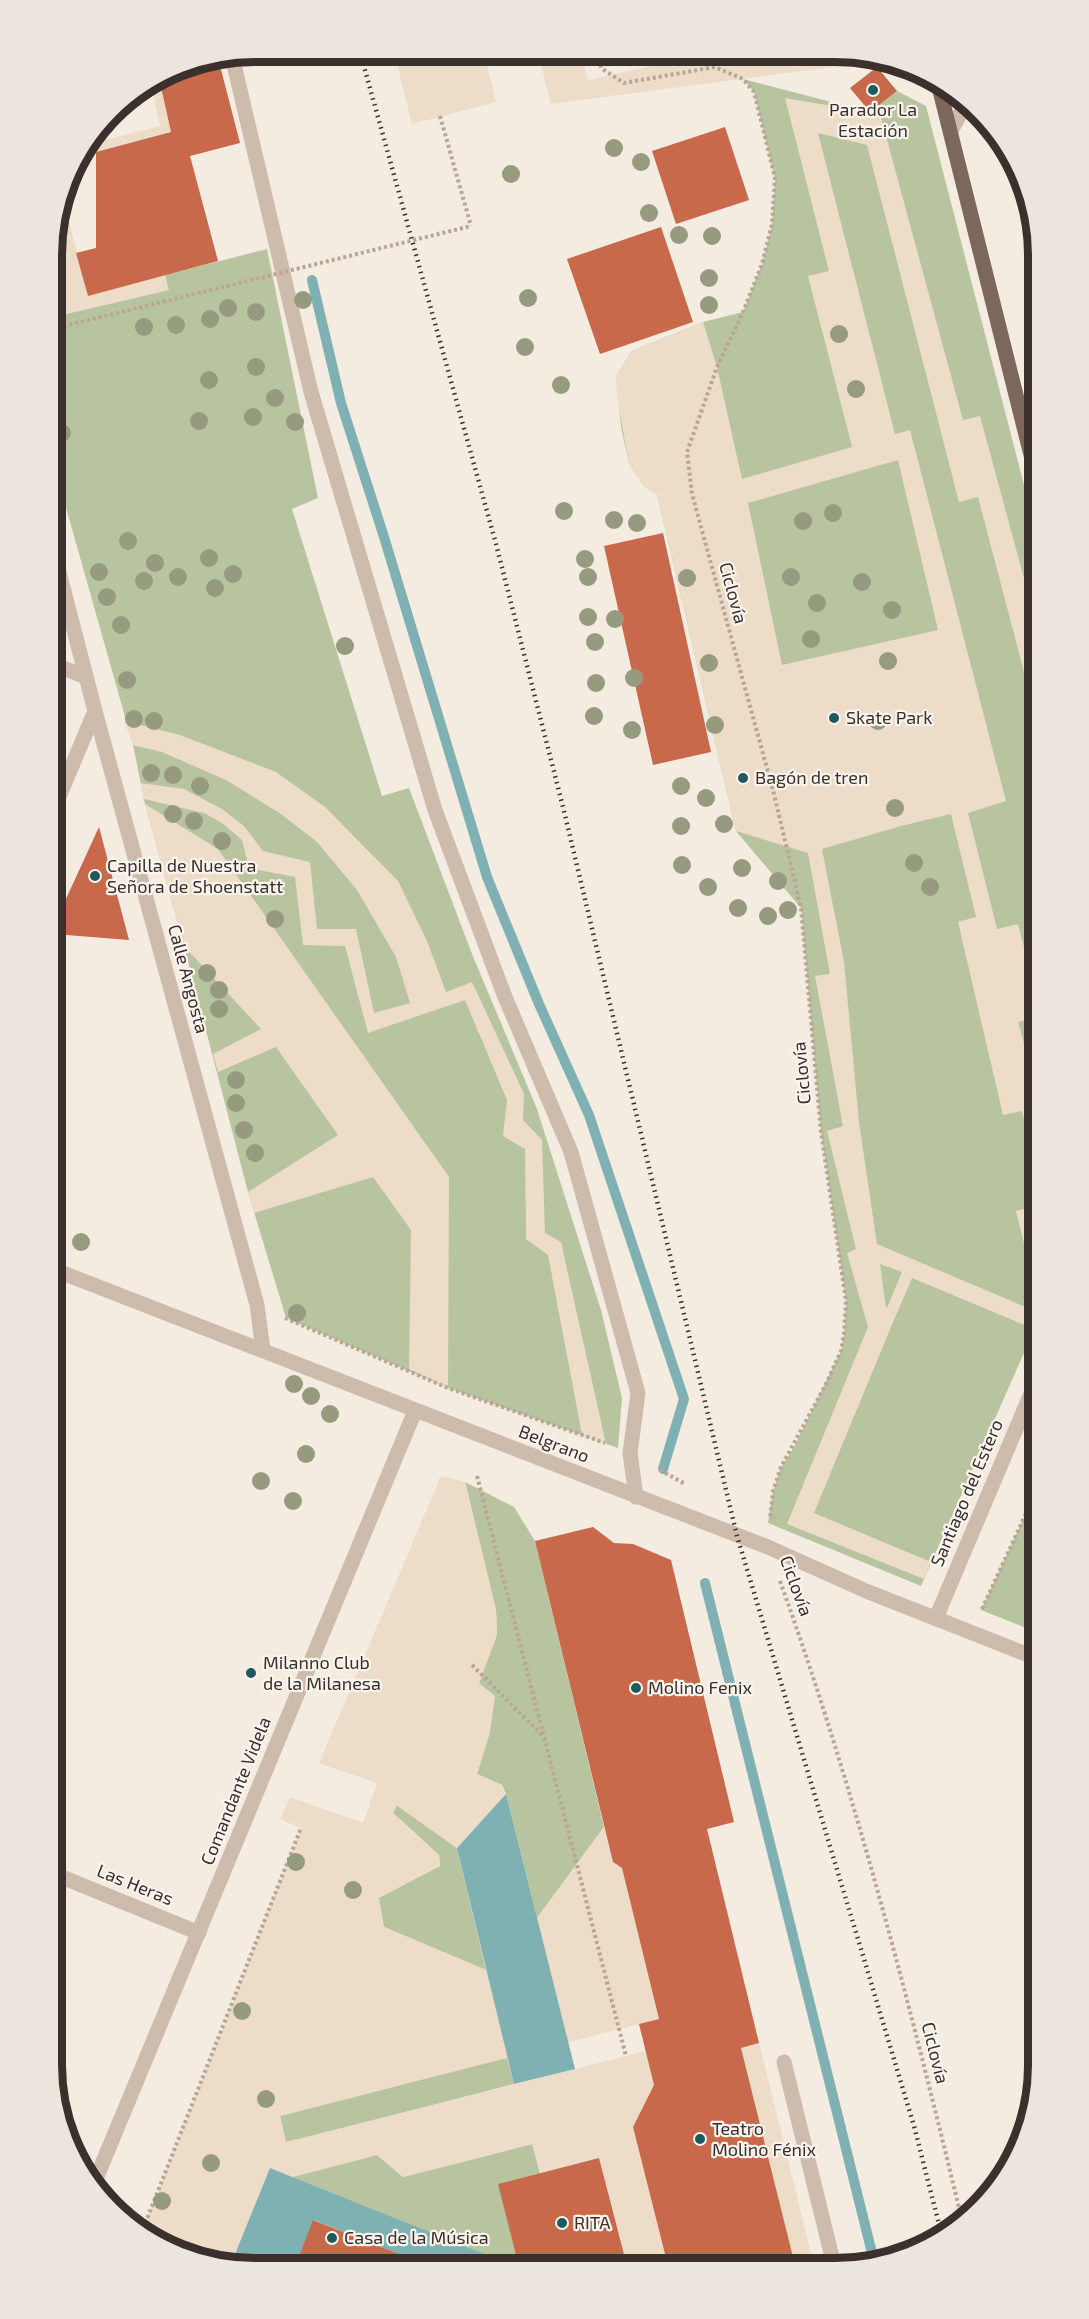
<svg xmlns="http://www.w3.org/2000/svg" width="1089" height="2319" viewBox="0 0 1089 2319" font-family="'Exo 2',sans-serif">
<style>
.green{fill:#b8c4a0}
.plaza{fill:#ecdcc8;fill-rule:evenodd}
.water{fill:#7fb0b2}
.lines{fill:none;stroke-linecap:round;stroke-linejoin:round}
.stream{stroke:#7fb0b2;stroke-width:10}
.building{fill:#c8694b}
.path{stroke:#b9a596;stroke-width:4;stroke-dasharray:3 3;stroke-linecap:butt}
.minor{stroke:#cdbbac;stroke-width:15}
.major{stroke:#7d675c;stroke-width:15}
.rail{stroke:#3b302b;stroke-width:4.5;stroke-dasharray:1.5 4.5;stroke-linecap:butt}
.path-bridge{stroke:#b9a596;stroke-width:4;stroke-dasharray:3 3;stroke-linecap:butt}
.tree{fill:#969b7f}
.poi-dot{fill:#1f5a5e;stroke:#fbf5ee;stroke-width:2}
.labels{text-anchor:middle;stroke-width:4.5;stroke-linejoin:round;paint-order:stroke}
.poi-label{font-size:18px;fill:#3b302b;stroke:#fbf5ee;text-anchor:start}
.street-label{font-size:18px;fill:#3b302b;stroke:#fbf5ee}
.rim{fill:none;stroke:#3b302b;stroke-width:8}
</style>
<rect width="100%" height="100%" fill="#f4ebe1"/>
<g class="green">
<polygon points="743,79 870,112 897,91 926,106 1032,516 1035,1328 921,1586 768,1523 773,1491 781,1467 793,1449 841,1351 844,1334 846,1301 821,1132 801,908 736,831 657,494 645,487 629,464 621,427 616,376 632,351 703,322 743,312 762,264 772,224 775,179 754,92"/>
<polygon points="267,249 318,498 292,509 382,796 409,788 472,954 537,1109 601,1310 622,1398 618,1448 448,1388 286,1318 248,1192 184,946 145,804 133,745 52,458 52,317 168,290 165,275"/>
<polygon points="465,1482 514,1507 535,1541 604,1827 537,1918 506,1794 502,1785 477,1774 490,1732 479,1683 497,1634 496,1610"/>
<polygon points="1035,1494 1036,1632 981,1610"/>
<polygon points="397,1805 457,1848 486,1970 384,1927 378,1898 440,1866 439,1855 393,1813"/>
<polygon points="507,2057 514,2084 286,2143 280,2116"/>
<polygon points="533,2144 540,2174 518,2263 503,2263 292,2177 377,2155 403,2177"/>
</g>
<g class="plaza">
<polygon points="394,52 484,52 496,102 412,124"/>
<polygon points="538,53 581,53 588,80 705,54 874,55 885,60 551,104"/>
<polygon points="159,78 171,132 78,157 88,144 160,126 151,83"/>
<path d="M 785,98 L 880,114 L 963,420 L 980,416 L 1032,608 L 1033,706 L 978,497 L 959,502 L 867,145 L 818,133 L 895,434 L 910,430 L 1006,801 L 968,813 L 997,929 L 1018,924 L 1034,986 L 1034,1018 L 1018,1022 L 1027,1055 L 1034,1053 L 1034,1160 L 1022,1111 L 1003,1115 L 958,922 L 976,917 L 951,814 L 901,826 L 822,849 L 844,962 L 859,1122 L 877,1244 L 1035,1311 L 1034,1329 L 912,1278 L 891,1327 L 814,1513 L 931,1562 L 924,1579 L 787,1524 L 868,1327 L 847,1253 L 856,1249 L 827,1131 L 843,1126 L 815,976 L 830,974 L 808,853 L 736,831 L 657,494 L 645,487 L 629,464 L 617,397 L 616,376 L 632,351 L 703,322 L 717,367 L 742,479 L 852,447 L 808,276 L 829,271 ZM 898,460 L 938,630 L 782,665 L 748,503 ZM 880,1264 L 902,1272 L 887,1308 L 886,1308 Z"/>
<polygon points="63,197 88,296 165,275 169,290 54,317 52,309 51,241"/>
<polygon points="124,721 180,735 276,772 325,807 398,881 427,941 446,992 472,982 524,1094 523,1120 542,1140 545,1233 561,1242 606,1444 582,1435 548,1255 526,1239 525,1149 503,1136 507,1100 465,1000 368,1033 345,946 303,945 295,877 249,868 242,840 222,823 204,813 144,799 140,783 184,789 222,809 244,826 263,851 310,862 317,929 356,929 374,1013 410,1003 396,957 357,890 317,842 281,814 226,780 162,752 133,745"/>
<polygon points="145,804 218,849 449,1177 448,1388 409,1369 411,1230 373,1177 254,1213 248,1192 338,1135 276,1047 218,1072 213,1054 261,1029 184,946"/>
<polygon points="1034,1206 1035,1287 1016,1211"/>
<polygon points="441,1476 465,1482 496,1610 497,1635 479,1683 495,1696 490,1732 477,1774 502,1785 506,1794 457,1848 396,1805 393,1813 439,1855 440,1866 379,1898 384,1927 486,1970 537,1918 604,1827 613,1861 622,1868 659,2019 280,2116 286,2142 646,2051 654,2085 633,2127 667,2262 626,2262 599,2158 540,2174 532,2144 403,2177 377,2155 292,2177 270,2169 231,2264 215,2264 143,2229 301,1828 280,1819 290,1797 363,1823 377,1783 319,1763"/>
<polygon points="759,2043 813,2261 794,2261 741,2048"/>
</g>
<g class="water">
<polygon points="506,1794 575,2069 514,2084 457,1848"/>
<polygon points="270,2168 499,2260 498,2263 420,2263 314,2220 296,2264 231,2264"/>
</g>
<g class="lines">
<g class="stream">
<polyline points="312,280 341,403 384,537 487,877 539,1004 589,1115 684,1399 663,1469"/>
<polyline points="705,1583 874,2261"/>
</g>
</g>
<g class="building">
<polygon points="218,58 240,143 190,156 218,261 88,296 76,253 96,248 96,152 171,132 159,78 177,66"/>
<polygon points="877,67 897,91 870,112 850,88"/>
<polygon points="725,127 749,200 676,224 652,151"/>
<polygon points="1006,147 1011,153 1031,202 1031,250"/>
<polygon points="661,227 693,322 600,354 567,259"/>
<polygon points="663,533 711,752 653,765 604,546"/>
<polygon points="99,827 129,940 54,934 54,925"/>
<polygon points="593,1527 614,1543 633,1544 671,1560 734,1822 707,1829 759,2043 741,2048 794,2261 667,2262 633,2127 654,2085 639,2024 659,2019 622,1868 613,1862 535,1541"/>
<polygon points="599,2158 626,2262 518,2263 498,2184"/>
<polygon points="313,2220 401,2255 420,2263 296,2264"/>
</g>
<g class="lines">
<g class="path">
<polyline points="598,53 601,68 624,83 715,67 743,79 754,92 775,178 772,224 762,264 743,312 717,367 687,452 692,494 774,794 801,908 821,1132 846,1301 844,1334 841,1351 825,1386 781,1467 773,1491 770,1519"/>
<polyline points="440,116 471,226"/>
<polyline points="285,1318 448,1388 605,1443"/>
<polyline points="660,1470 685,1484"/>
<polyline points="477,1476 626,2056"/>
<path d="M 780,1581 C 855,1790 910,2005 962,2220"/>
<polyline points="982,1609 1035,1494"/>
<polyline points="472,1665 544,1737"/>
<polyline points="143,2229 301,1828"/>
</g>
<g class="minor">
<polyline points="232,56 311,392 435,810 505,997 571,1152 638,1393 630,1453 636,1497"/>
<polyline points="951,131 967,101"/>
<polyline points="53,549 95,711 257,1305 263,1350"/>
<polyline points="53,664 86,677"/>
<polyline points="53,811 95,711"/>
<polyline points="55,1270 768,1547 866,1591 1036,1658"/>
<polyline points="936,1618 1035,1384"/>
<polyline points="57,1875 199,1933"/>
<polyline points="784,2062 833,2261"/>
<polyline points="93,2186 415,1411"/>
</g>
<polyline class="major" points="939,87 1032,459"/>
<polyline class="rail" points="360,52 496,544 563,807 737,1536 914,2126 942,2236"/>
<polyline class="path-bridge" points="52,329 471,226"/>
</g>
<g class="tree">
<circle cx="614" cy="148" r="9"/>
<circle cx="641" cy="162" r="9"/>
<circle cx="511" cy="174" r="9"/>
<circle cx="649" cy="213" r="9"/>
<circle cx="679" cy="235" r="9"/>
<circle cx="712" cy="236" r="9"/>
<circle cx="709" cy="278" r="9"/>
<circle cx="528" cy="298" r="9"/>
<circle cx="303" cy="300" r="9"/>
<circle cx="709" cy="305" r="9"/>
<circle cx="228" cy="308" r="9"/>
<circle cx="256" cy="312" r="9"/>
<circle cx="210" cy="319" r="9"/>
<circle cx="176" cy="325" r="9"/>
<circle cx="144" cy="327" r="9"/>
<circle cx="839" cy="334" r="9"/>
<circle cx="525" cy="347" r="9"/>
<circle cx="256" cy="367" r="9"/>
<circle cx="209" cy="380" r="9"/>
<circle cx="561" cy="385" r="9"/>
<circle cx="856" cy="389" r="9"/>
<circle cx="275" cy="398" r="9"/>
<circle cx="253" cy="417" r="9"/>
<circle cx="199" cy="421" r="9"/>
<circle cx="295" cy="422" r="9"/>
<circle cx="62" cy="433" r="9"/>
<circle cx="564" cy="511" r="9"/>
<circle cx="833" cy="513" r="9"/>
<circle cx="614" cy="520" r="9"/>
<circle cx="803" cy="521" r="9"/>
<circle cx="637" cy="523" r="9"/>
<circle cx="128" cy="541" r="9"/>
<circle cx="209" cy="558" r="9"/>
<circle cx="585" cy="559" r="9"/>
<circle cx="155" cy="563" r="9"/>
<circle cx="99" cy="572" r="9"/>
<circle cx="233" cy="574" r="9"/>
<circle cx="178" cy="577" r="9"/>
<circle cx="588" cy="577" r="9"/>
<circle cx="791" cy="577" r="9"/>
<circle cx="687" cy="578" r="9"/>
<circle cx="144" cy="581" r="9"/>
<circle cx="862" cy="582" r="9"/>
<circle cx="215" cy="588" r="9"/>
<circle cx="107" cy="597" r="9"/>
<circle cx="817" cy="603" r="9"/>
<circle cx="892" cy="610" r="9"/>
<circle cx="588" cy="617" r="9"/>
<circle cx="615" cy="619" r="9"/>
<circle cx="121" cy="625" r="9"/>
<circle cx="811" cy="639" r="9"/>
<circle cx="595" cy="642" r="9"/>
<circle cx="345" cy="646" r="9"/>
<circle cx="888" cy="661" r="9"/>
<circle cx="709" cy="663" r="9"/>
<circle cx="634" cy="678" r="9"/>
<circle cx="127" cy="680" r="9"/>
<circle cx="596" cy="683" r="9"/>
<circle cx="594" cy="716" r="9"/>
<circle cx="134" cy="719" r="9"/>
<circle cx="154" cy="721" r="9"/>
<circle cx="878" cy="721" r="9"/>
<circle cx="715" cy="725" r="9"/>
<circle cx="632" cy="730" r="9"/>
<circle cx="151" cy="773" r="9"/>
<circle cx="173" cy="775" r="9"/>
<circle cx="200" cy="786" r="9"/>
<circle cx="681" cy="786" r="9"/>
<circle cx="706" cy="798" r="9"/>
<circle cx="895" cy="808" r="9"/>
<circle cx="173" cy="814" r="9"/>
<circle cx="194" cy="821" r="9"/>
<circle cx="724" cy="824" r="9"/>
<circle cx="681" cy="826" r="9"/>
<circle cx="222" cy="841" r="9"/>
<circle cx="914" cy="863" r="9"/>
<circle cx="682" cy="865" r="9"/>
<circle cx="742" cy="868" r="9"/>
<circle cx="778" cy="881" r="9"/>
<circle cx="708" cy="887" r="9"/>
<circle cx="930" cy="887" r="9"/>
<circle cx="738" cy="908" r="9"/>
<circle cx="788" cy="910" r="9"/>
<circle cx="768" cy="916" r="9"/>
<circle cx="275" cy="919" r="9"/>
<circle cx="207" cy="973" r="9"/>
<circle cx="219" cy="990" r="9"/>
<circle cx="219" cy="1009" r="9"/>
<circle cx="236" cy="1080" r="9"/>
<circle cx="236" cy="1103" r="9"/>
<circle cx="244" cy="1130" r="9"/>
<circle cx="255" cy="1153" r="9"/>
<circle cx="81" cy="1242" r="9"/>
<circle cx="297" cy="1313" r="9"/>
<circle cx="294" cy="1384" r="9"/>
<circle cx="311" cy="1396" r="9"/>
<circle cx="330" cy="1414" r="9"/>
<circle cx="306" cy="1454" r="9"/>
<circle cx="261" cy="1481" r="9"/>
<circle cx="293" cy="1501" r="9"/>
<circle cx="296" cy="1862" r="9"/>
<circle cx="353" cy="1890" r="9"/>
<circle cx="242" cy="2011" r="9"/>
<circle cx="266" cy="2099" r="9"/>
<circle cx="211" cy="2163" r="9"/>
<circle cx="162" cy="2201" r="9"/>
</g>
<g class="poi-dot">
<circle cx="873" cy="90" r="6"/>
<circle cx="834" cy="718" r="6"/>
<circle cx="743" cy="778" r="6"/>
<circle cx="95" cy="876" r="6"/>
<circle cx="251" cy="1673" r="6"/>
<circle cx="636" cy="1688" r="6"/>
<circle cx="700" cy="2139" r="6"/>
<circle cx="562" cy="2223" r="6"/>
<circle cx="332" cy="2238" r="6"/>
</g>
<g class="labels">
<g class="poi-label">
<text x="873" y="116" text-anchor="middle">Parador La<tspan x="873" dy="21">Estación</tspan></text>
<text x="846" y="724">Skate Park</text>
<text x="755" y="784">Bagón de tren</text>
<text x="107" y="872">Capilla de Nuestra<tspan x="107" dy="21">Señora de Shoenstatt</tspan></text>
<text x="263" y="1669">Milanno Club<tspan x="263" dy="21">de la Milanesa</tspan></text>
<text x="648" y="1694">Molino Fenix</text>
<text x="712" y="2135">Teatro<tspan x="712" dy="21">Molino Fénix</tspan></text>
<text x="574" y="2229">RITA</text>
<text x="344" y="2244">Casa de la Música</text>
</g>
<g class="street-label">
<text transform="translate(733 593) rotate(75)" y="6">Ciclovía</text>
<text transform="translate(188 979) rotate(75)" y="6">Calle Angosta</text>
<text transform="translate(802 1073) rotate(-95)" y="6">Ciclovía</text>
<text transform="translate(554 1444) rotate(21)" y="6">Belgrano</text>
<text transform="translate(967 1493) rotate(-67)" y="6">Santiago del Estero</text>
<text transform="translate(796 1586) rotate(70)" y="6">Ciclovía</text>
<text transform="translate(236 1791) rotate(-68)" y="6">Comandante Videla</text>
<text transform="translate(135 1885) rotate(22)" y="6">Las Heras</text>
<text transform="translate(935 2053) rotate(76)" y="6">Ciclovía</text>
</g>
</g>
<path d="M0 0H1089V2319H0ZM255 62H835A193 193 0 0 1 1028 255V2065A193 193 0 0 1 835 2258H255A193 193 0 0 1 62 2065V255A193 193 0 0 1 255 62Z" fill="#ece5de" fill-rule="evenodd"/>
<path class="rim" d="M255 62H835A193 193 0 0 1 1028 255V2065A193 193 0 0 1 835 2258H255A193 193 0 0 1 62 2065V255A193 193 0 0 1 255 62Z"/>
</svg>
